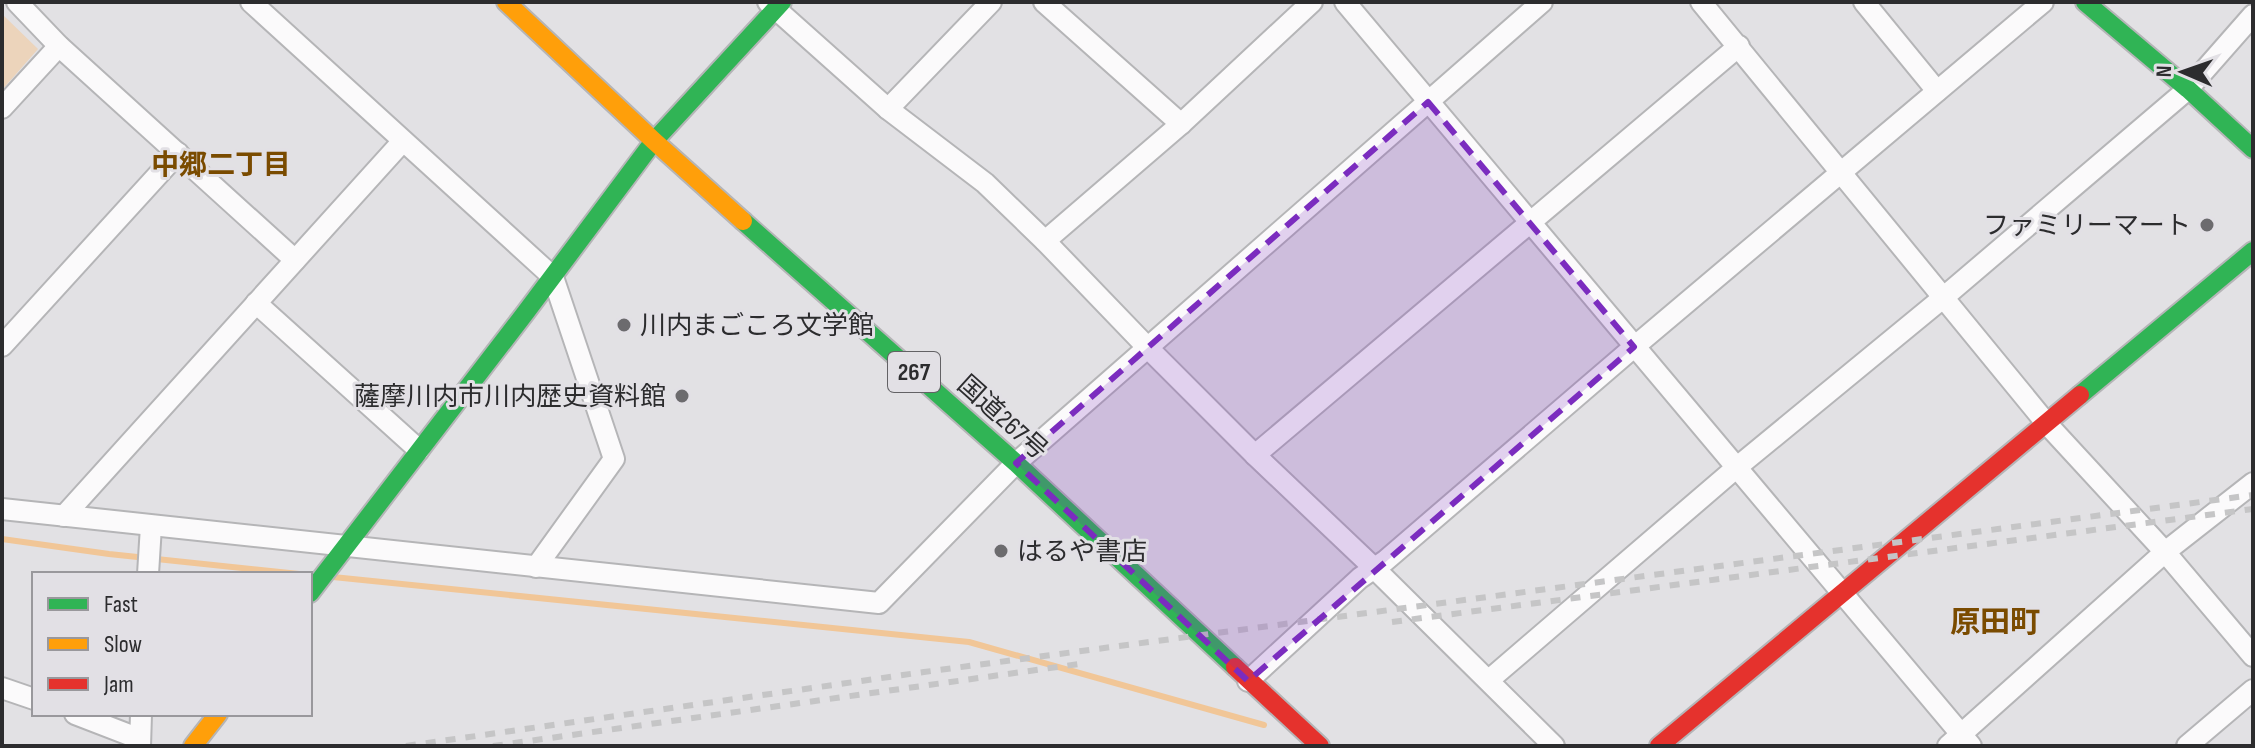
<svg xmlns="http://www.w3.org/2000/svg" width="2255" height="748" viewBox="0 0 2255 748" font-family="'Sofia Sans Condensed','Noto Sans JP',sans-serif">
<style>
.green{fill:#ecd4bb}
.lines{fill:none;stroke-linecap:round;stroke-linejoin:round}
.stream{stroke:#f1c697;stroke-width:6}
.street-casing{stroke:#b5b5b7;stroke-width:24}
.fast-casing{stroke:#b5b5b7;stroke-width:22}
.slow-casing{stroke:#b5b5b7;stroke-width:22}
.jam-casing{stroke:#b5b5b7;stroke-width:22}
.street{stroke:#fbfafb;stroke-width:20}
.fast{stroke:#30b455;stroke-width:18}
.slow{stroke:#ff9f0a;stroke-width:18}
.jam{stroke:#e5322d;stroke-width:18}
.rail{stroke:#c5c5c6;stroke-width:6;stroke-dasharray:10 10;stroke-linecap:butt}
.marked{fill:#7b2cbf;fill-opacity:0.2;stroke:#7b2cbf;stroke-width:6;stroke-dasharray:16 10;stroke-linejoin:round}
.poi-dot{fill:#6c6b6e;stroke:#e2e0e5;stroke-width:3}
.labels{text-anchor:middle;stroke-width:6;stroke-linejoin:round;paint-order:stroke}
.shield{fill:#e2e0e5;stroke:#636265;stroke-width:2}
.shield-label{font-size:24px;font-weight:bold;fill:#2c2c2e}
.poi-label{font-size:26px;fill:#2c2c2e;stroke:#e2e0e5;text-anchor:end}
.street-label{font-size:26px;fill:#2c2c2e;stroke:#e2e0e5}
.neighbourhood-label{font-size:28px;font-weight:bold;fill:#7a4b00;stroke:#e2e0e5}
.quarter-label{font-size:30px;font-weight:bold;fill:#7a4b00;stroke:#e2e0e5}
</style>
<rect width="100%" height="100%" fill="#e2e1e4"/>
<polygon class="green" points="2,14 38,49 2,90"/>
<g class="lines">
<g class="stream">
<polyline points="2,539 109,554 299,574"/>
<polyline points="333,577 969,642 1264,725"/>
</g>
<g class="street-casing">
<g id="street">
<polyline points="17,2 59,46 295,260"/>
<polyline points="251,2 553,277 614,459 536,567"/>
<polyline points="768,2 888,109 985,183 1045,241 1148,348 1255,455 1374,568 1554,746"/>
<polyline points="1044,2 1181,124"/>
<polyline points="1345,2 1971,746"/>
<polyline points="1701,2 2047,424 2165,552 2253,656"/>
<polyline points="1864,2 1937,91"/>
<polyline points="2,108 59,46"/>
<polyline points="888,109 991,2"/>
<polyline points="1045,241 1181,124 1312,2"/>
<polyline points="256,303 419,450"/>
<polyline points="2,346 178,153"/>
<polyline points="1255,455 1739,46"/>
<polyline points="2,509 879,603 1016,463 1542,2"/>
<polyline points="64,516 402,142"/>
<polyline points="148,574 151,526"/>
<polyline points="1489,680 1736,468 1944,297 2188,89 2253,15"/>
<polyline points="1248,681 1360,578 1385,561 1634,347 2043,2"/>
<polyline points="2,688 34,699"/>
<polyline points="75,714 140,739"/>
<polyline points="140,746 141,714"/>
<polyline points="1948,746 2165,552 2253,483"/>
<polyline points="2187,746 2253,690"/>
</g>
</g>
<g class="fast-casing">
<g id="fast">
<polyline points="2085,2 2188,89 2253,149"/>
<polyline points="743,221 1016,463 1235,667"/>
<polyline points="2080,395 2253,251"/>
<polyline points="310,593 526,312 654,141 782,2"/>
</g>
</g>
<g class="slow-casing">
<g id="slow">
<polyline points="506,2 654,141 743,221"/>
<polyline points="193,746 218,714"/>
</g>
</g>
<g class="jam-casing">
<g id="jam">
<polyline points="1235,667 1320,746"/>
<polyline points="1659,746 2080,395"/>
</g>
</g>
<use href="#street" class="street"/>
<use href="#fast" class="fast"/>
<use href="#slow" class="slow"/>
<use href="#jam" class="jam"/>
<g class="rail">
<polyline points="1392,622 2253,509"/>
<polyline points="406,746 924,672 2253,495"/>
<polyline points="493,746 1079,664"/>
</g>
</g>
<path class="marked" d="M 1428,102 L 1634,347 L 1248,681 L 1016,463 Z"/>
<g class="poi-dot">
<circle cx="2207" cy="225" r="8"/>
<circle cx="624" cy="325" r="8"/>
<circle cx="682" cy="396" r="8"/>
<circle cx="1001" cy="551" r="8"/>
</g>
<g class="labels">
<rect class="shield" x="888" y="352" width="52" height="40" rx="6"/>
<g class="shield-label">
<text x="914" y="380">267</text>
</g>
<g class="poi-label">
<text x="2191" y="234">ファミリーマート</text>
<text x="640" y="334" text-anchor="start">川内まごころ文学館</text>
<text x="666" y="405">薩摩川内市川内歴史資料館</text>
<text x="1017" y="560" text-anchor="start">はるや書店</text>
</g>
<g class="street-label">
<text transform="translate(1003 417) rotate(42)" y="9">国道267号</text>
</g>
<g class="neighbourhood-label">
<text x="221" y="174">中郷二丁目</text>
</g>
<g class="quarter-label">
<text x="1995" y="632">原田町</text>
</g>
</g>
<rect width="2255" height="748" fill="none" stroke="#2c2c2e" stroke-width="8"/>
<rect x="32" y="572" width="280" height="144" fill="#e2e0e5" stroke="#99989c" stroke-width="2"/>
<rect x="48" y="598" width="40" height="12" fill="#30b455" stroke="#99989c" stroke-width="2"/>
<text x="104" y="612" font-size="24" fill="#2c2c2e">Fast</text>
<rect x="48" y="638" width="40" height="12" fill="#ff9f0a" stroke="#99989c" stroke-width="2"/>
<text x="104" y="652" font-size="24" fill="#2c2c2e">Slow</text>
<rect x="48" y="678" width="40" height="12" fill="#e5322d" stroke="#99989c" stroke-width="2"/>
<text x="104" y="692" font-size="24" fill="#2c2c2e">Jam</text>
<g transform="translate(2183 72) rotate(272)" stroke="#e2e0e5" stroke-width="6" paint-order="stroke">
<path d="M0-6L14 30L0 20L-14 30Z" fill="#2c2c2e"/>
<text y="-12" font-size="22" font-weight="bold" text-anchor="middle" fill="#2c2c2e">N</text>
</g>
</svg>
